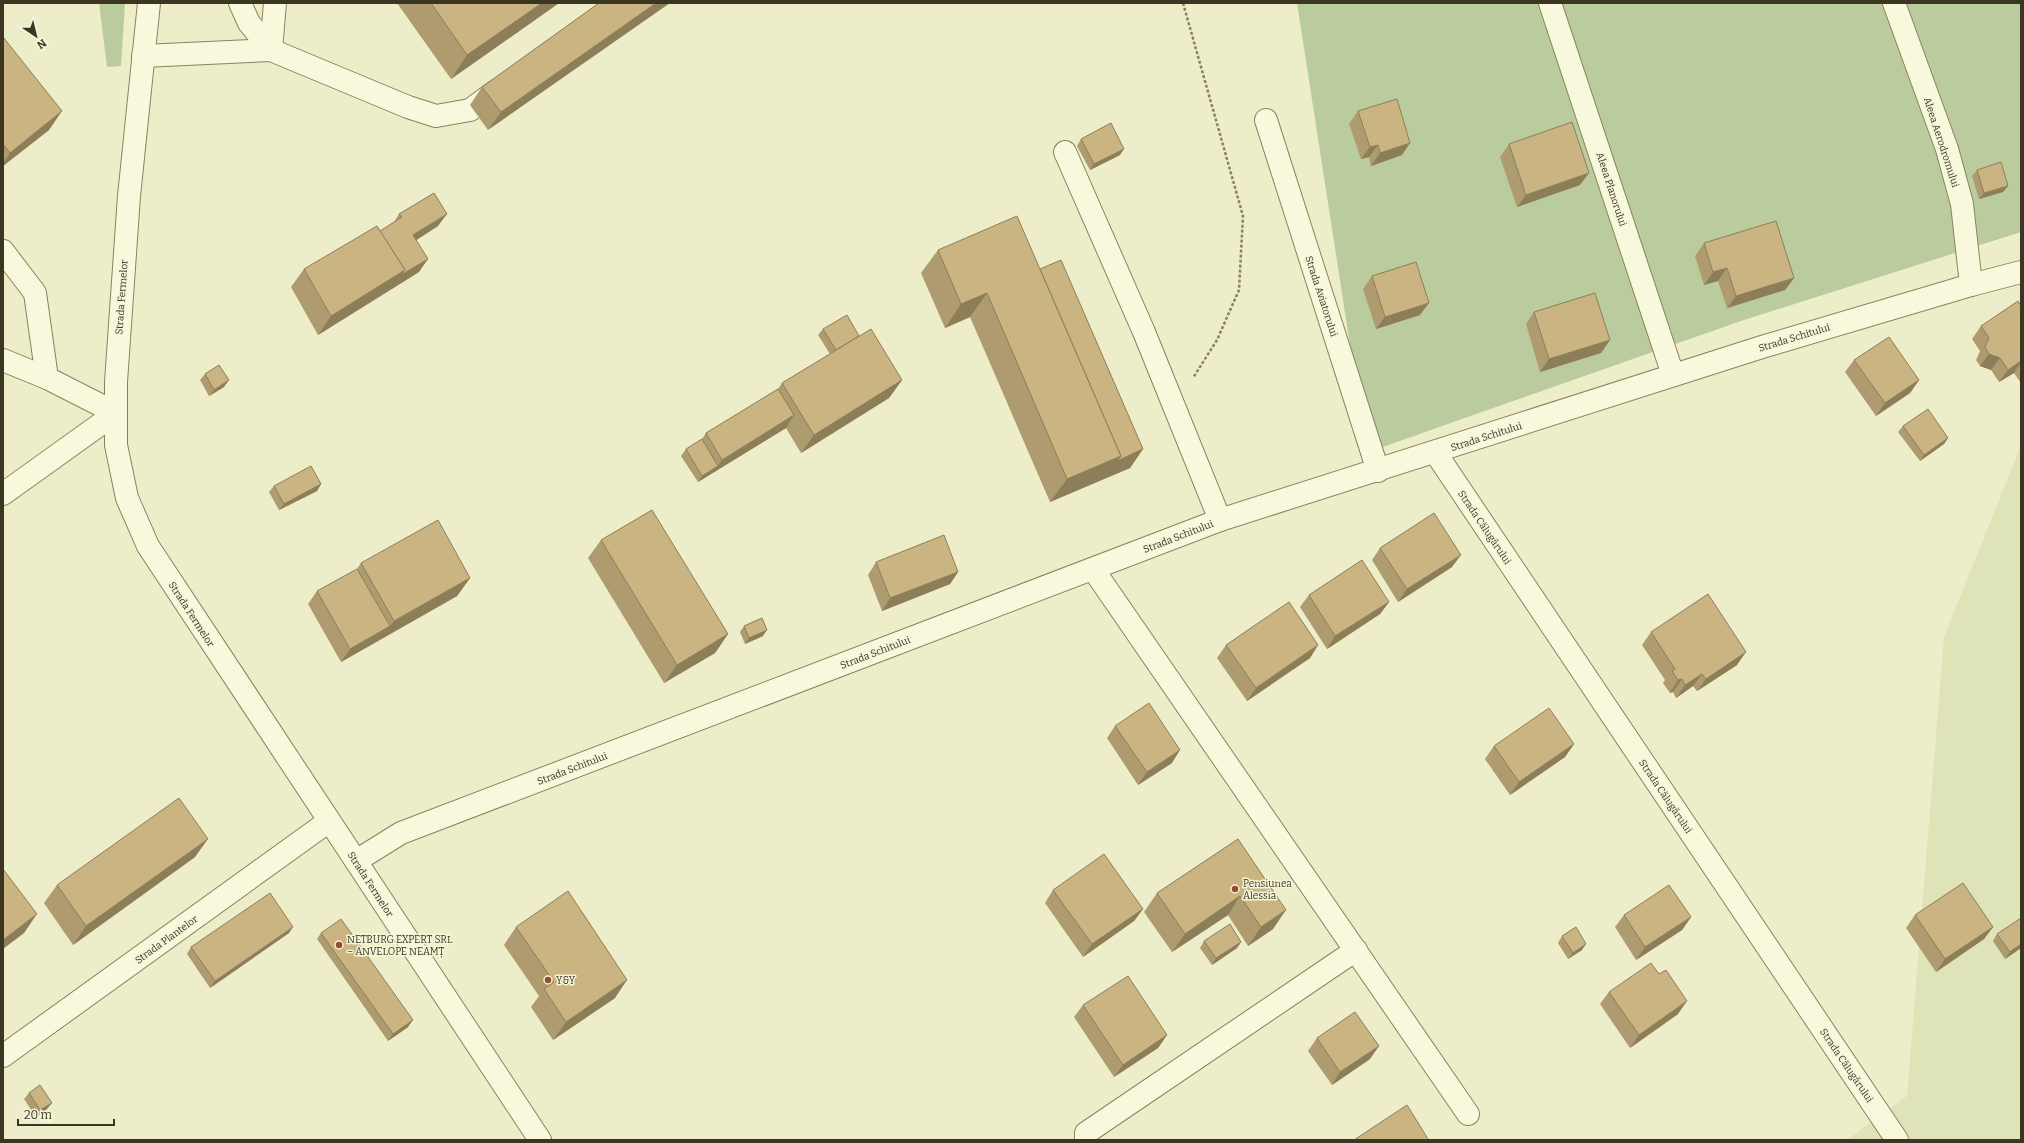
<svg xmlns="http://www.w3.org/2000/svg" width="2024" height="1143" viewBox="0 0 2024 1143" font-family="Bitter,serif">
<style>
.farmland{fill:#dee3b8}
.green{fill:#bacc9e}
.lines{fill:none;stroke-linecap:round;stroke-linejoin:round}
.minor-casing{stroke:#8a825f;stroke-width:24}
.path{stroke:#8a825f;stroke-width:2.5;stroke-dasharray:3 2;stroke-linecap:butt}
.minor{stroke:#f8f8dd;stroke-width:22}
.wall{fill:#ae9b6f}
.shaded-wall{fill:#8d7e5a}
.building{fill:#cab481;stroke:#8d7e5a}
.poi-dot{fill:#974c30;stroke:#f5f5da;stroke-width:1.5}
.labels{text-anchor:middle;stroke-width:3;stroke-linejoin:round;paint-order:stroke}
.street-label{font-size:10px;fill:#3b3522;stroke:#f5f5da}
.poi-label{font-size:10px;fill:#3b3522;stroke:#f5f5da;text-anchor:start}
</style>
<rect width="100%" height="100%" fill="#eeedca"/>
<polygon class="farmland" points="2021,445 2021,1140 1847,1140 1907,1096 1944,637"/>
<g class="green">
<polygon points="99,3 125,3 121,66 107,67"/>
<polygon points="1297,3 2021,3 2021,232 1741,321 1377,449 1350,345"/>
</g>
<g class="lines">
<g class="minor-casing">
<g id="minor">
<polyline points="149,3 129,196 116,382 116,445 127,498 148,546 540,1140"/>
<polyline points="240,3 249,23 271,50 408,107 436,116 470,110 496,91"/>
<polyline points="1550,3 1673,375"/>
<polyline points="1894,3 1947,149 1962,204 1971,285"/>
<polyline points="143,56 271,50 275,3"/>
<polyline points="1266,120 1378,471"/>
<polyline points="1065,152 1144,332 1220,520"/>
<polyline points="3,251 35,293 47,378"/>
<polyline points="3,360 47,378 116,413 3,494"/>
<polyline points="1435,452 1897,1140"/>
<polyline points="1093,569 1468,1114"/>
<polyline points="356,861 401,833 1220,520 1762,347 1971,285 2021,272"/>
<polyline points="3,1056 329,821"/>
<polyline points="1086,1140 1086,1133 1356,950"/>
</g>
</g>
<polyline class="path" points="1183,3 1243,216 1239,290 1217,340 1193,378"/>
<use href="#minor" class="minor"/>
</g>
<g class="wall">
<polygon points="397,3 559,3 451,79"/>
<polygon points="599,3 488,130 470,105 482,87"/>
<polygon points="3,37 49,130 3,166"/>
<polygon points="1358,111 1402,155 1371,166 1369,157 1361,159 1349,124"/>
<polygon points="1081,139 1120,155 1090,170 1077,146"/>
<polygon points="1509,144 1580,185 1517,207 1500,157"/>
<polygon points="1977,170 2008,186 2003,192 1979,199 1972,176"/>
<polygon points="399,214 438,226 416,240 419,272 318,335 291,287 304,269 380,231 394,222"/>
<polygon points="1704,243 1794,278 1785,290 1727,308 1718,281 1704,285 1695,256"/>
<polygon points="938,250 1040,269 1143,449 1130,468 1050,502 970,317 945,328 921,273"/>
<polygon points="1372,276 1420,315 1376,329 1363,289"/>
<polygon points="2021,306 2021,383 2014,373 1999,382 1991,370 1980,366 1976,360 1980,351 1972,339 1981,326"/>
<polygon points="1534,312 1610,340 1601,353 1540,372 1526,324"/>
<polygon points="823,329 859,336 902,380 889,398 801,453 786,428 698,482 681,456 686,449 702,439 706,433 778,389 782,383 830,354 818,335"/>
<polygon points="1854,360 1919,380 1910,393 1876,416 1845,372"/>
<polygon points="205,374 224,387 209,396 200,380"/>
<polygon points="1903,426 1948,438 1944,444 1920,461 1898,432"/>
<polygon points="321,484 317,491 279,510 269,492 274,486"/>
<polygon points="601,540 728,634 715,653 664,683 588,558"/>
<polygon points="1380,548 1452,567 1398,602 1372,560"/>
<polygon points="876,562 958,572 950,584 882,611 868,575"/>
<polygon points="361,563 470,578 457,596 341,662 308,604 317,591 357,569"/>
<polygon points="1309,595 1389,602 1380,614 1327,649 1300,607"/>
<polygon points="744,626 763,636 745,644 740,632"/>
<polygon points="1651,632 1737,665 1697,691 1693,686 1676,698 1673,692 1670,693 1663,683 1665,680 1642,645"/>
<polygon points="1226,645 1318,645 1310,658 1247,701 1217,658"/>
<polygon points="1115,726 1172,763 1138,785 1107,738"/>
<polygon points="1574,744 1565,757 1510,795 1485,759 1494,746"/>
<polygon points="1238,839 1273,929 1248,946 1228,915 1172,952 1144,912 1157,893"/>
<polygon points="195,857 73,945 44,903 57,885"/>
<polygon points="1053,890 1143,909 1134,921 1083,957 1045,903"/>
<polygon points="1624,915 1691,917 1682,930 1636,960 1615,927"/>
<polygon points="1915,915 1993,927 1984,939 1936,972 1906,928"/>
<polygon points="516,927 615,998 553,1040 531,1007 539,996 504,945"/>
<polygon points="289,933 210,988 187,954 191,947"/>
<polygon points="321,933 408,1027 388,1041 317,939"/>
<polygon points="1997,934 2021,948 2005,959 1993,941"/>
<polygon points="1562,936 1582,950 1568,959 1558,943"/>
<polygon points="1204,941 1241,942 1237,948 1212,965 1200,948"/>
<polygon points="1609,992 1678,1014 1630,1048 1600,1004"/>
<polygon points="1083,1005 1167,1035 1158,1048 1114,1077 1074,1017"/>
<polygon points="1317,1038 1370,1059 1332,1085 1308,1051"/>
<polygon points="29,1093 47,1109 36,1117 24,1099"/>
</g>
<g class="shaded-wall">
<polygon points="542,3 559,3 451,79 467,55"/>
<polygon points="656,3 670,3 488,130 501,112"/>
<polygon points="62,111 49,130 3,166 3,163 10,153"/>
<polygon points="1410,143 1402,155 1371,166 1380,153"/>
<polygon points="1378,145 1369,157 1361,159 1370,147"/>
<polygon points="1124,149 1120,155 1090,170 1094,164"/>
<polygon points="1589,173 1580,185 1517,207 1526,195"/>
<polygon points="2008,186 2003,192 1979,199 1984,193"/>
<polygon points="447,214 438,226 404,248 413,235"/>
<polygon points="428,259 419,272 318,335 331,316 405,270"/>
<polygon points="1727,268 1718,281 1704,285 1713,272"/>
<polygon points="1794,278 1785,290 1727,308 1736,296"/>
<polygon points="987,293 970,317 945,328 961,304"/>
<polygon points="1429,303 1420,315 1376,329 1385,317"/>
<polygon points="1610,340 1601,353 1540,372 1549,359"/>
<polygon points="1989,354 2000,358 1991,370 1980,366"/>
<polygon points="2021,361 2021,362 2014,373 1999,382 2008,370"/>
<polygon points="229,380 224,387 209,396 214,390"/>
<polygon points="902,380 889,398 801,453 814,435"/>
<polygon points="1919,380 1910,393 1876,416 1885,403"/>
<polygon points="794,415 786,428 698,482 702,476 718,466 722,460"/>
<polygon points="1948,438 1944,444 1920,461 1924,455"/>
<polygon points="1143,449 1130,468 1104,479 1117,461"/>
<polygon points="1121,456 1104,479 1050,502 1067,479"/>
<polygon points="321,484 317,491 279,510 284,504"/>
<polygon points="1461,555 1452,567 1398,602 1407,589"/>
<polygon points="958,572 950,584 882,611 890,598"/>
<polygon points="470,578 457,596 341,662 350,649 390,626 394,621"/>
<polygon points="1389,602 1380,614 1327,649 1335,636"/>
<polygon points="767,630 763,636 745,644 749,638"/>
<polygon points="728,634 715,653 664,683 677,665"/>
<polygon points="1318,645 1310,658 1247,701 1256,688"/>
<polygon points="1746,652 1737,665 1697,691 1706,679"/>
<polygon points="1702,674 1693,686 1676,698 1685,685"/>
<polygon points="1682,679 1673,692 1670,693 1678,680"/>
<polygon points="1574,744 1565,757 1510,795 1519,782"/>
<polygon points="1180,750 1172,763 1138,785 1147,772"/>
<polygon points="208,839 195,857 73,945 86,926"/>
<polygon points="1240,896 1228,915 1172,952 1185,934"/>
<polygon points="1143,909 1134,921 1083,957 1092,944"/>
<polygon points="1286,910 1273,929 1248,946 1261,927"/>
<polygon points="37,914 24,933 3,949 3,940"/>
<polygon points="1691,917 1682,930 1636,960 1645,947"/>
<polygon points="293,927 289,933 210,988 215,981"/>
<polygon points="1993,927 1984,939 1936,972 1945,959"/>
<polygon points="1241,942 1237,948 1212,965 1216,958"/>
<polygon points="1586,944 1582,950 1568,959 1573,953"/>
<polygon points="2021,944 2021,948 2005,959 2010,952"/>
<polygon points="627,980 615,998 553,1040 566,1022"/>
<polygon points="1687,1001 1678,1014 1630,1048 1639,1035"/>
<polygon points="413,1020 408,1027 388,1041 393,1034"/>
<polygon points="1167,1035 1158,1048 1114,1077 1123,1065"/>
<polygon points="1379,1046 1370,1059 1332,1085 1340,1072"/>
<polygon points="52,1103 47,1109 36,1117 40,1110"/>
</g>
<g class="building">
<polygon points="431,3 542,3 467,55"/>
<polygon points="599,3 656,3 501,112 482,87"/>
<polygon points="3,37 62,111 10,153 3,144"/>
<polygon points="1397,99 1410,143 1380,153 1378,145 1370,147 1358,111"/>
<polygon points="1572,122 1589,173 1526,195 1509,144"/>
<polygon points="1111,123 1124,149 1094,164 1081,139"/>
<polygon points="2001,162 2008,186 1984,193 1977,170"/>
<polygon points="434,193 447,214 413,235 428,259 401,275 405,270 380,231 402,217 399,214"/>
<polygon points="1017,216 1121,456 1067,479 987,293 961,304 938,250"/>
<polygon points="1776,221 1794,278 1736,296 1727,268 1713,272 1704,243"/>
<polygon points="377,226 405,270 331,316 304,269"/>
<polygon points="1061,260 1143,449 1117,461 1121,456 1040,269"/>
<polygon points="1416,262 1429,303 1385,317 1372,276"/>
<polygon points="1595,293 1610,340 1549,359 1534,312"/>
<polygon points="2018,301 2021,306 2021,361 2008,370 2000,358 1989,354 1985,347 1989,338 1981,326"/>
<polygon points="847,315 859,336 836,350 823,329"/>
<polygon points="871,329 902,380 814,435 782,383"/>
<polygon points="1889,337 1919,380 1885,403 1854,360"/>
<polygon points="219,365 229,380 214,390 205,374"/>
<polygon points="778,389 794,415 722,460 706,433"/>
<polygon points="1928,409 1948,438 1924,455 1903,426"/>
<polygon points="702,439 718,466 702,476 686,449"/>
<polygon points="311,466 321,484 284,504 274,486"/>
<polygon points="652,510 728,634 677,665 601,540"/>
<polygon points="1434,513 1461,555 1407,589 1380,548"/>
<polygon points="438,520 470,578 394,621 361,563"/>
<polygon points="944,535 958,572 890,598 876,562"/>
<polygon points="1362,560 1389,602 1335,636 1309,595"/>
<polygon points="357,569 390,626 350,649 317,591"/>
<polygon points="1708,594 1746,652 1706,679 1702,674 1685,685 1682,679 1678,680 1672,671 1675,669 1651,632"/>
<polygon points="1289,602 1318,645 1256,688 1226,645"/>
<polygon points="762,618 767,630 749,638 744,626"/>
<polygon points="1149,703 1180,750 1147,772 1115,726"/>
<polygon points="1549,708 1574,744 1519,782 1494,746"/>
<polygon points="179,798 208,839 86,926 57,885"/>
<polygon points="1238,839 1286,910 1261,927 1240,896 1185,934 1157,893"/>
<polygon points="1104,854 1143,909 1092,944 1053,890"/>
<polygon points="3,869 37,914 3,940"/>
<polygon points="1963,883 1993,927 1945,959 1915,915"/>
<polygon points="1669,885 1691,917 1645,947 1624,915"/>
<polygon points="568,891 627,980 566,1022 544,989 554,982 516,927"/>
<polygon points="270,893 293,927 215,981 191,947"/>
<polygon points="2021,918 2021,944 2010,952 1997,934"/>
<polygon points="341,919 413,1020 393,1034 321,933"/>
<polygon points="1230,924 1241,942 1216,958 1204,941"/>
<polygon points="1576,927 1586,944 1573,953 1562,936"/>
<polygon points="1651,963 1659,974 1666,970 1687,1001 1639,1035 1609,992"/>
<polygon points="1128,976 1167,1035 1123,1065 1083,1005"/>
<polygon points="1355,1012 1379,1046 1340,1072 1317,1038"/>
<polygon points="40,1085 52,1103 40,1110 29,1093"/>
<polygon points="1407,1105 1428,1139 1427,1140 1354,1140"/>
</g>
<g class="poi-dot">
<circle cx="1235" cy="889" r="4"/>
<circle cx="339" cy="945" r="4"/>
<circle cx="548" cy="980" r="4"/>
</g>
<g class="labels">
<g class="street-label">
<text transform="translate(1942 142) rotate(72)" y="4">Aleea Aerodromului</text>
<text transform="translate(1612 189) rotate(72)" y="4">Aleea Planorului</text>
<text transform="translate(1322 296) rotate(72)" y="4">Strada Aviatorului</text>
<text transform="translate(121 297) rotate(-86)" y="4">Strada Fermelor</text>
<text transform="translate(1794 337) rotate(-17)" y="4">Strada Schitului</text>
<text transform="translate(1486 436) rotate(-18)" y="4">Strada Schitului</text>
<text transform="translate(1485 527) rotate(56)" y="4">Strada Călugărului</text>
<text transform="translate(1178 536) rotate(-21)" y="4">Strada Schitului</text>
<text transform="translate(192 614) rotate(57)" y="4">Strada Fermelor</text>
<text transform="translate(875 652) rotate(-21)" y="4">Strada Schitului</text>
<text transform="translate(572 768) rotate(-21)" y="4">Strada Schitului</text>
<text transform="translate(1666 796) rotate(56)" y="4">Strada Călugărului</text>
<text transform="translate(371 884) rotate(57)" y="4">Strada Fermelor</text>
<text transform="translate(166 939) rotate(-36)" y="4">Strada Plantelor</text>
<text transform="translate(1847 1065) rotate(56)" y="4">Strada Călugărului</text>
</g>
<g class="poi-label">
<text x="1243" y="887">Pensiunea<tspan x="1243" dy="12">Alessia</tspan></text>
<text x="347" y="943">NETBURG EXPERT SRL<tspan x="347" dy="12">– ANVELOPE NEAMȚ</tspan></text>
<text x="556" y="984">Y&amp;Y</text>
</g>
</g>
<rect width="2024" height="1143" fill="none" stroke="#3b3522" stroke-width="8"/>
<g transform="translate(36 36) rotate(145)" stroke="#f5f5da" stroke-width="3" paint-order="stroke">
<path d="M0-3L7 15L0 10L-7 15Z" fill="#3b3522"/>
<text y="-6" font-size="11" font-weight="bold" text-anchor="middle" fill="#3b3522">N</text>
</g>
<path d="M18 1119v6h96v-6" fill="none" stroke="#3b3522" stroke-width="2"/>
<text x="24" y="1119" font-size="12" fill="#3b3522" stroke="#f5f5da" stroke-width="3" paint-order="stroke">20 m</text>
</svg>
